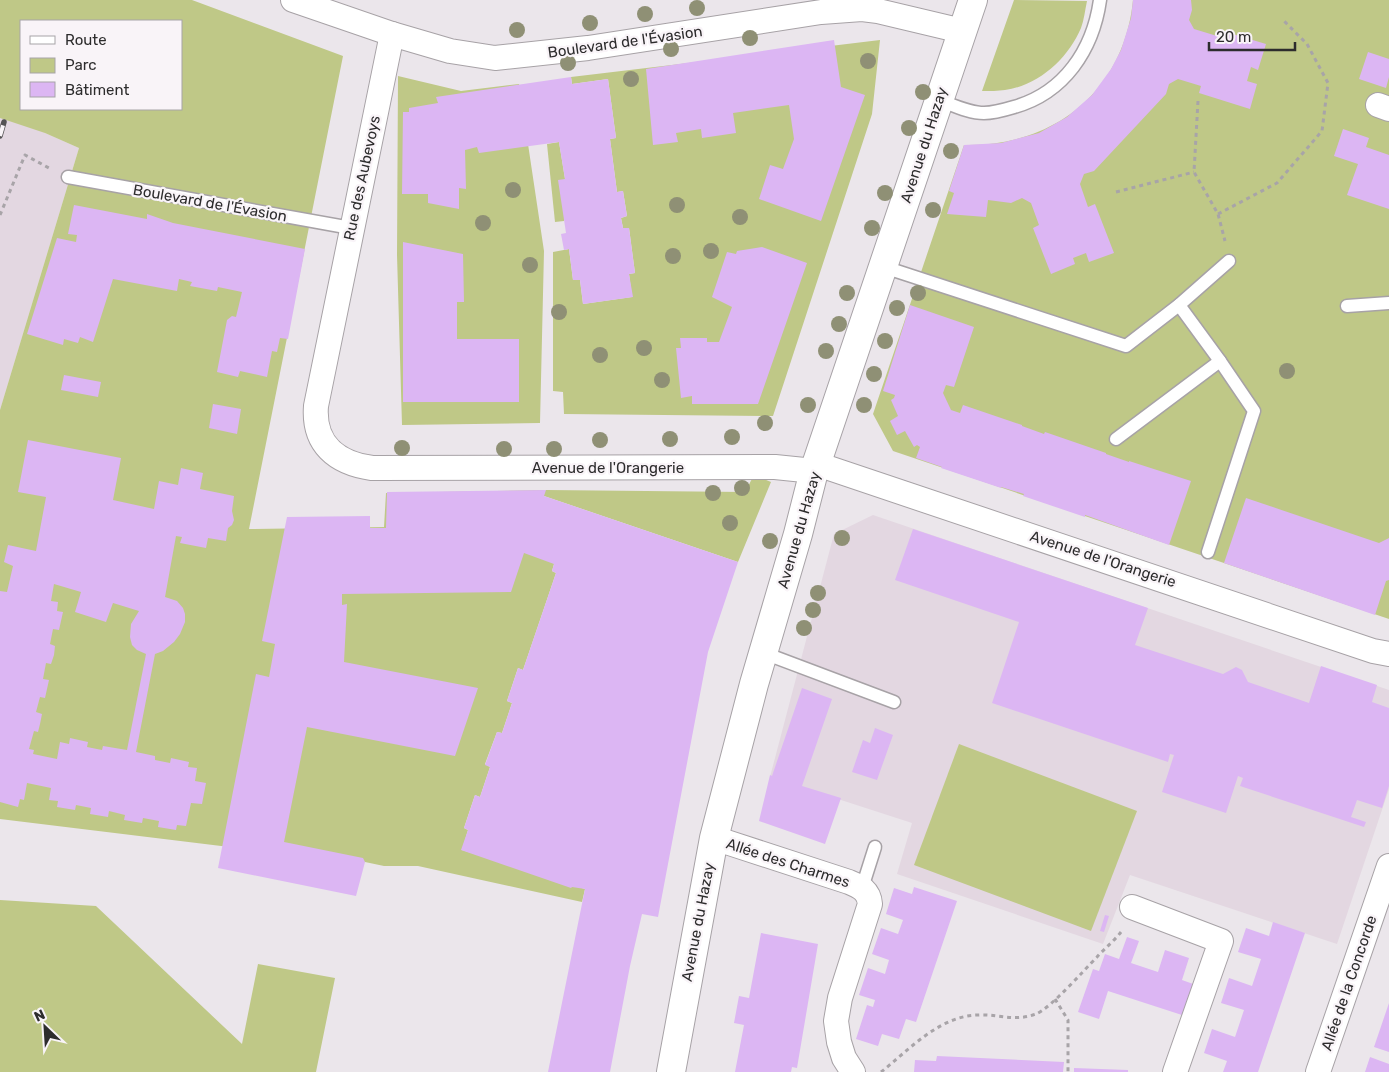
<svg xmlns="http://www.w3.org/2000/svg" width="1389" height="1072" viewBox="0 0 1389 1072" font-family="Rubik,sans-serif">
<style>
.built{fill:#e3d7e1}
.green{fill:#bfc887;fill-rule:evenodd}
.building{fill:#dcb6f3;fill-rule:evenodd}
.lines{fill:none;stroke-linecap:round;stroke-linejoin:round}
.service-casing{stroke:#a7a2a6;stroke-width:15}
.minor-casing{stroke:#a7a2a6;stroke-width:26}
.tertiary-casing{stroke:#a7a2a6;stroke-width:30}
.path{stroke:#a8a4a8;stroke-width:3;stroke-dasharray:4 4;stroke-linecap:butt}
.service{stroke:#fff;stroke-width:12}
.minor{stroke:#fff;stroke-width:24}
.tertiary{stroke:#fff;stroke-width:28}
.rail-casing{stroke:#555355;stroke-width:5.5}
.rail{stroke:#f9f4f8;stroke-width:4;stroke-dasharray:11;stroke-linecap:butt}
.tree{fill:#8f9075}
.labels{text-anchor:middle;stroke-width:4.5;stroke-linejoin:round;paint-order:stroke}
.street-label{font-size:15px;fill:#2d2c2d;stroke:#f9f4f8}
</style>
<rect width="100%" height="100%" fill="#ebe6eb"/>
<g class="built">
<polygon points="0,0 21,21 21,109 45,133 79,148 0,410"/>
<polygon points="873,515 1389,690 1389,789 1337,944 1130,875 1103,944 897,874 912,823 770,777 834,534"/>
</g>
<g class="green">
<path d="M 0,0 L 192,0 L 343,56 L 249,529 L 384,527 L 386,493 L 546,490 L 745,492 L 754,475 L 771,482 L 738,562 L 544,496 L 554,564 L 552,571 L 556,573 L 523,670 L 518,668 L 507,701 L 512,703 L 502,733 L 497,732 L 485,764 L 490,767 L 480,797 L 475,795 L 464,828 L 468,830 L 462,850 L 585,889 L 582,902 L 418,866 L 384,866 L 365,862 L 361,863 L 0,819 L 0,410 L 79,148 L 45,133 L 0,118 ZM 21,21 L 181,21 L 181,109 L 21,109 Z"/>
<path d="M 1014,0 L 1087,1 C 1085,10 1084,20 1081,28 C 1068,58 1040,85 1005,90 C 998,91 990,91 982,91 Z"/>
<path d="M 1133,0 L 1389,0 L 1389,619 L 893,451 L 873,414 L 964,145 C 1053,147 1124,92 1133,0 Z"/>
<polygon points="880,40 872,114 773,416 564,414 563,392 553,391 553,252 569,249 573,280 580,280 583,304 632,297 629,274 635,273 629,228 623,228 621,218 627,216 623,191 617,192 610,139 616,138 608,79 572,84 571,77"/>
<polygon points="398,76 461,91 519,84 544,251 540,423 402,425 397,255"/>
<polygon points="559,142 565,179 564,221 555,222 547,144"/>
<polygon points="959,744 1137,811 1091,931 914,865"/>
<polygon points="0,900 96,906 242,1044 258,964 335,978 316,1072 0,1072"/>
</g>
<g class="building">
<polygon points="1133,0 1191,0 1192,10 1189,20 1194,29 1217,36 1219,30 1266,44 1258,70 1251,67 1247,81 1257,84 1250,109 1199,93 1201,86 1178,79 1169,84 1166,94 1094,171 1084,174 1080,184 1088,207 1095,204 1114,253 1089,262 1086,253 1073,258 1075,264 1051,274 1033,228 1039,225 1031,203 1022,198 1011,203 988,200 986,217 947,214 954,193 949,191 964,145 1001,143 1039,133 1067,117 1092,95 1111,69 1121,50 1131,18"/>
<polygon points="834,40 841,87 865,95 821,221 759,199 770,165 783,169 794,139 789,105 733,113 736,133 702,138 701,129 676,133 678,142 653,145 646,69"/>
<polygon points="1368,52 1389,59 1389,77 1386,88 1359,79"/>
<polygon points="571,77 572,84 608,79 616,138 610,139 617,192 623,191 627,216 621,218 623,228 629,228 635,273 629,274 633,297 583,304 580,280 573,280 569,249 564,250 561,234 566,233 558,180 565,179 559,142 479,153 477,147 465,150 466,189 459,188 459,209 428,203 428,194 402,194 403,112 409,112 409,108 438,103 436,97"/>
<polygon points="1343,129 1369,138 1366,147 1389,155 1389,209 1347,195 1358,164 1334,156"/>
<polygon points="74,205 147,219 147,214 173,223 305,249 288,339 280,338 277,352 272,351 267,377 240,371 238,377 217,372 227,320 232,316 236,317 242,292 218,287 217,291 190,286 192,282 179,279 177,291 113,279 93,342 80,337 78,343 64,339 63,345 27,334 57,238 76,242 77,235 68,234"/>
<polygon points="403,242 463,254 464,302 457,302 457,339 519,339 519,402 403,402"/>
<polygon points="762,247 807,263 758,404 692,404 692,396 681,398 676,348 681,348 680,338 707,338 707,342 719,342 732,307 712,297 727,252 736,254 737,251"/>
<polygon points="910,305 974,327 954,387 946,385 943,393 951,410 960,413 963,405 1022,425 1022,426 1044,434 1045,432 1106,453 1106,454 1129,462 1129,461 1191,481 1169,545 1085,515 1085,517 1023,496 1024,494 1001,487 1001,488 941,468 942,467 916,458 920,447 917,445 914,447 905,431 897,435 890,421 898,416 891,400 894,398 895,395 883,391"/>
<polygon points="64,375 101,382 98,397 61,390"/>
<polygon points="213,404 241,409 237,434 209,428"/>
<path d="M 28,440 L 121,458 L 113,500 L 154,509 L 159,481 L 178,485 L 181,468 L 203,473 L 200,489 L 234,496 L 232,511 L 234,520 L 232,525 L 228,528 L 226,541 L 208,538 L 206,548 L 180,543 L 182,537 L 176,536 L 165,597 L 177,601 L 183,608 L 185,614 L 185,622 L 180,634 L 174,642 L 163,651 L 155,654 L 136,752 L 155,756 L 155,760 L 170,763 L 171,758 L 189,762 L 188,767 L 197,768 L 195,781 L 206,783 L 202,804 L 191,803 L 186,826 L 177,825 L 176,830 L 158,827 L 159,821 L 143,818 L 142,823 L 124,820 L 125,815 L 109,811 L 108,817 L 90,814 L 91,808 L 76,805 L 75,810 L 57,807 L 58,801 L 49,800 L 51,788 L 27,783 L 24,800 L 20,799 L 18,807 L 0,802 L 0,591 L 7,592 L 13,566 L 4,562 L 8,545 L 36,551 L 46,497 L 18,492 ZM 54,584 L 81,592 L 75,612 L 106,622 L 113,603 L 139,611 L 131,624 L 130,637 L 132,645 L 137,650 L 146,654 L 127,750 L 103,746 L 102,750 L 87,747 L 88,742 L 70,738 L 69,744 L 60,742 L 57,759 L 33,754 L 34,750 L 29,749 L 34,731 L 38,732 L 40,724 L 42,714 L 36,712 L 40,697 L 45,698 L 49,680 L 43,679 L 46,663 L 51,664 L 54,655 L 55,646 L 50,644 L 53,629 L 59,630 L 63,612 L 57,611 L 58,602 L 51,601 Z"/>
<polygon points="546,490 544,496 738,562 708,652 658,917 642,914 630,966 610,1072 548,1072 585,889 572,887 571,888 461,850 468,830 464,828 475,795 480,797 490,767 485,765 497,732 502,733 512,703 507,701 518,668 523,670 556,573 552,571 554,564 524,553 511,592 342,594 342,605 347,604 344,662 478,688 455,756 307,727 284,842 363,858 365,862 356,896 218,868 256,674 269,677 275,644 262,641 287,517 370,516 370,528 386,528 387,492"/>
<polygon points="1246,498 1379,543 1389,538 1389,580 1386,581 1375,615 1224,563"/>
<polygon points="913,529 1148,608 1135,645 1223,674 1236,667 1242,670 1248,682 1309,703 1321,666 1377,685 1372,702 1389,708 1389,786 1382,808 1357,800 1351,817 1366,822 1364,827 1240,786 1243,778 1238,776 1226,813 1162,792 1174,755 1170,754 1168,762 992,703 1019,622 895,580"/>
<polygon points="802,688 832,699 802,786 841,798 825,844 759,821 770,775 772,776"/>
<polygon points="875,728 893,735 877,780 852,772 863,740 870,743"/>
<polygon points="914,887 957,901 916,1022 906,1019 899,1039 882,1034 878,1046 856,1039 867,1005 873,1007 875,1000 859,995 868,968 885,974 889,960 872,954 881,928 898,934 903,920 886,914 894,888 912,894"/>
<polygon points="1105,915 1109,916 1104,932 1100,931"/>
<polygon points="1273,922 1305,933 1258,1072 1223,1072 1227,1061 1204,1053 1212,1029 1235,1037 1244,1010 1221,1003 1229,978 1252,986 1261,959 1238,952 1246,928 1269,936"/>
<polygon points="761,933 818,944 797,1068 792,1067 791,1072 735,1072 744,1025 734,1023 739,996 749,998"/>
<polygon points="1127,937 1139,941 1131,963 1158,972 1165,950 1189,958 1182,980 1196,985 1185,1016 1108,991 1099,1019 1078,1012 1093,969 1099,971 1105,954 1119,959"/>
<polygon points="1389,1003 1389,1052 1374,1047"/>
<polygon points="937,1056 1064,1062 1063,1072 914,1072 915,1060 936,1061"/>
<polygon points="1370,1057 1389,1064 1389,1072 1365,1072"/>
<polygon points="1074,1068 1128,1070 1128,1072 1074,1072"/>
</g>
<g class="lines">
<g class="service-casing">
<g id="service">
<path d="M 939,100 C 953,105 969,113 984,113 C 994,113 1004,110 1014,107 C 1064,93 1093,50 1100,0"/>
<polyline points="68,177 351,228"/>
<polyline points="884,267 1126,346 1179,305 1229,261"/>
<polyline points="1179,305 1220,361 1254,411 1208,552"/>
<polyline points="1347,306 1389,303"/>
<polyline points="1116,439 1220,361"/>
<polyline points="764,653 894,702"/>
<polyline points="862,888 875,847"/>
</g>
</g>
<g class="minor-casing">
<g id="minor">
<polyline points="293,0 392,34 450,51 495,58 588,48 821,12 862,9 878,11 962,31"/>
<path d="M 392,34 L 316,406 C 313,444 336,463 372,468 L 775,467 L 814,471"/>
<polyline points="1378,105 1389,109"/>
<polyline points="817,464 1373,651 1389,654"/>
<path d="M 714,838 L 849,882 C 861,887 869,891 870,904 L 840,998 L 836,1021 L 839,1042 L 844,1058 L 853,1072"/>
<polyline points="1132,907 1221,941 1175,1072"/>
<polyline points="1318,1072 1389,866"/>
</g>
</g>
<g class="tertiary-casing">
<polyline id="tertiary" points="671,1072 714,838 754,684 798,534 814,471 973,0"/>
</g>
<g class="path">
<polyline points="1198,101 1194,172 1218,214 1225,241"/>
<polyline points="1116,192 1194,172"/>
<polyline points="1218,214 1277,183 1322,131 1328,83 1307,44 1282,19"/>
<polyline points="0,215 25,155 49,168"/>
<polyline points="1055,999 1068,1020 1068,1072"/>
<path d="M 881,1072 C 909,1050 940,1015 979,1015 C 999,1014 1014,1022 1036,1014 C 1051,1008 1084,970 1097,957 C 1105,948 1114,941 1121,932"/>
</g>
<use href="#service" class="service"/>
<use href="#minor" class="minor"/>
<use href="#tertiary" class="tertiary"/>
<g class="rail-casing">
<polyline id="rail" points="0,136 4,122"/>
</g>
<use href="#rail" class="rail"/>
</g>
<g class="tree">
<circle cx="697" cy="8" r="8"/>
<circle cx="645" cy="14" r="8"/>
<circle cx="590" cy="23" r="8"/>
<circle cx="517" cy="30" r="8"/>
<circle cx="750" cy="38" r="8"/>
<circle cx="671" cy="49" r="8"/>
<circle cx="868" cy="61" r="8"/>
<circle cx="568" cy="63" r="8"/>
<circle cx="631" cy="79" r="8"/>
<circle cx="923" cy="92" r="8"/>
<circle cx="909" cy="128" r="8"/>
<circle cx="951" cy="151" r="8"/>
<circle cx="513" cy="190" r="8"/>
<circle cx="885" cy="193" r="8"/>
<circle cx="677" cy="205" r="8"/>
<circle cx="933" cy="210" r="8"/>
<circle cx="740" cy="217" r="8"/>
<circle cx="483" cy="223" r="8"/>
<circle cx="872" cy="228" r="8"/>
<circle cx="711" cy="251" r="8"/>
<circle cx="673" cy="256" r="8"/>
<circle cx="530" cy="265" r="8"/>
<circle cx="847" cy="293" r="8"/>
<circle cx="918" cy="293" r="8"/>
<circle cx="897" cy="308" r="8"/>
<circle cx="559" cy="312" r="8"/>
<circle cx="839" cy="324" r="8"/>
<circle cx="885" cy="341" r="8"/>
<circle cx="644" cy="348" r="8"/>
<circle cx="826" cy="351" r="8"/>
<circle cx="600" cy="355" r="8"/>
<circle cx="1287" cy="371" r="8"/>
<circle cx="874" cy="374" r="8"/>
<circle cx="662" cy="380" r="8"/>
<circle cx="808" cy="405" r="8"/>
<circle cx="864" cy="405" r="8"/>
<circle cx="765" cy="423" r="8"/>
<circle cx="732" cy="437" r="8"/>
<circle cx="670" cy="439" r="8"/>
<circle cx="600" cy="440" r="8"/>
<circle cx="402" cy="448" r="8"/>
<circle cx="504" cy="449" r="8"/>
<circle cx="554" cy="449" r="8"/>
<circle cx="742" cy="488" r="8"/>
<circle cx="713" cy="493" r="8"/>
<circle cx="730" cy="523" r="8"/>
<circle cx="842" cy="538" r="8"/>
<circle cx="770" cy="541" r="8"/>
<circle cx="818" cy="593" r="8"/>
<circle cx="813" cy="610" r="8"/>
<circle cx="804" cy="628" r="8"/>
</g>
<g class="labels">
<g class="street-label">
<text transform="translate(625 42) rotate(-8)" y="5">Boulevard de l'Évasion</text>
<text transform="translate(924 145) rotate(-72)" y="5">Avenue du Hazay</text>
<text transform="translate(362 178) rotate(-78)" y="5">Rue des Aubevoys</text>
<text transform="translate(210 203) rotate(10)" y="5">Boulevard de l'Évasion</text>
<text x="608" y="473">Avenue de l'Orangerie</text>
<text transform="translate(799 530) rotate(-74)" y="5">Avenue du Hazay</text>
<text transform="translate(1103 559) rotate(18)" y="5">Avenue de l'Orangerie</text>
<text transform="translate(788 863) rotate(18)" y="5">Allée des Charmes</text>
<text transform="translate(698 922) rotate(-79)" y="5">Avenue du Hazay</text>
<text transform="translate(1349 983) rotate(-71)" y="5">Allée de la Concorde</text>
</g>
</g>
<rect x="20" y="20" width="162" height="90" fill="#f9f4f8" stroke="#a7a4a7"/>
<rect x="30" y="36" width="25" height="8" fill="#ffffff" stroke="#a7a4a7"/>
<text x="65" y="45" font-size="15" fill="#2d2c2d">Route</text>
<rect x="30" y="58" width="25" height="15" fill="#bfc887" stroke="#a7a4a7"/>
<text x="65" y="70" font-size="15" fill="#2d2c2d">Parc</text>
<rect x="30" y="82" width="25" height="15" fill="#dcb6f3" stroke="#a7a4a7"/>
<text x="65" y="95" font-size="15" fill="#2d2c2d">Bâtiment</text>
<g transform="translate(45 1027) rotate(335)" stroke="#f9f4f8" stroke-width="4" paint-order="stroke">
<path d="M0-4L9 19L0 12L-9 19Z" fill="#2d2c2d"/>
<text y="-8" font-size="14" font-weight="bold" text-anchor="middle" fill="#2d2c2d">N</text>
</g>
<path d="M1209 42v8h86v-8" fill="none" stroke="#2d2c2d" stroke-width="2.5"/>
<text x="1216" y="42" font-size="15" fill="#2d2c2d" stroke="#f9f4f8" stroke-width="4" paint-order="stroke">20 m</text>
</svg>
